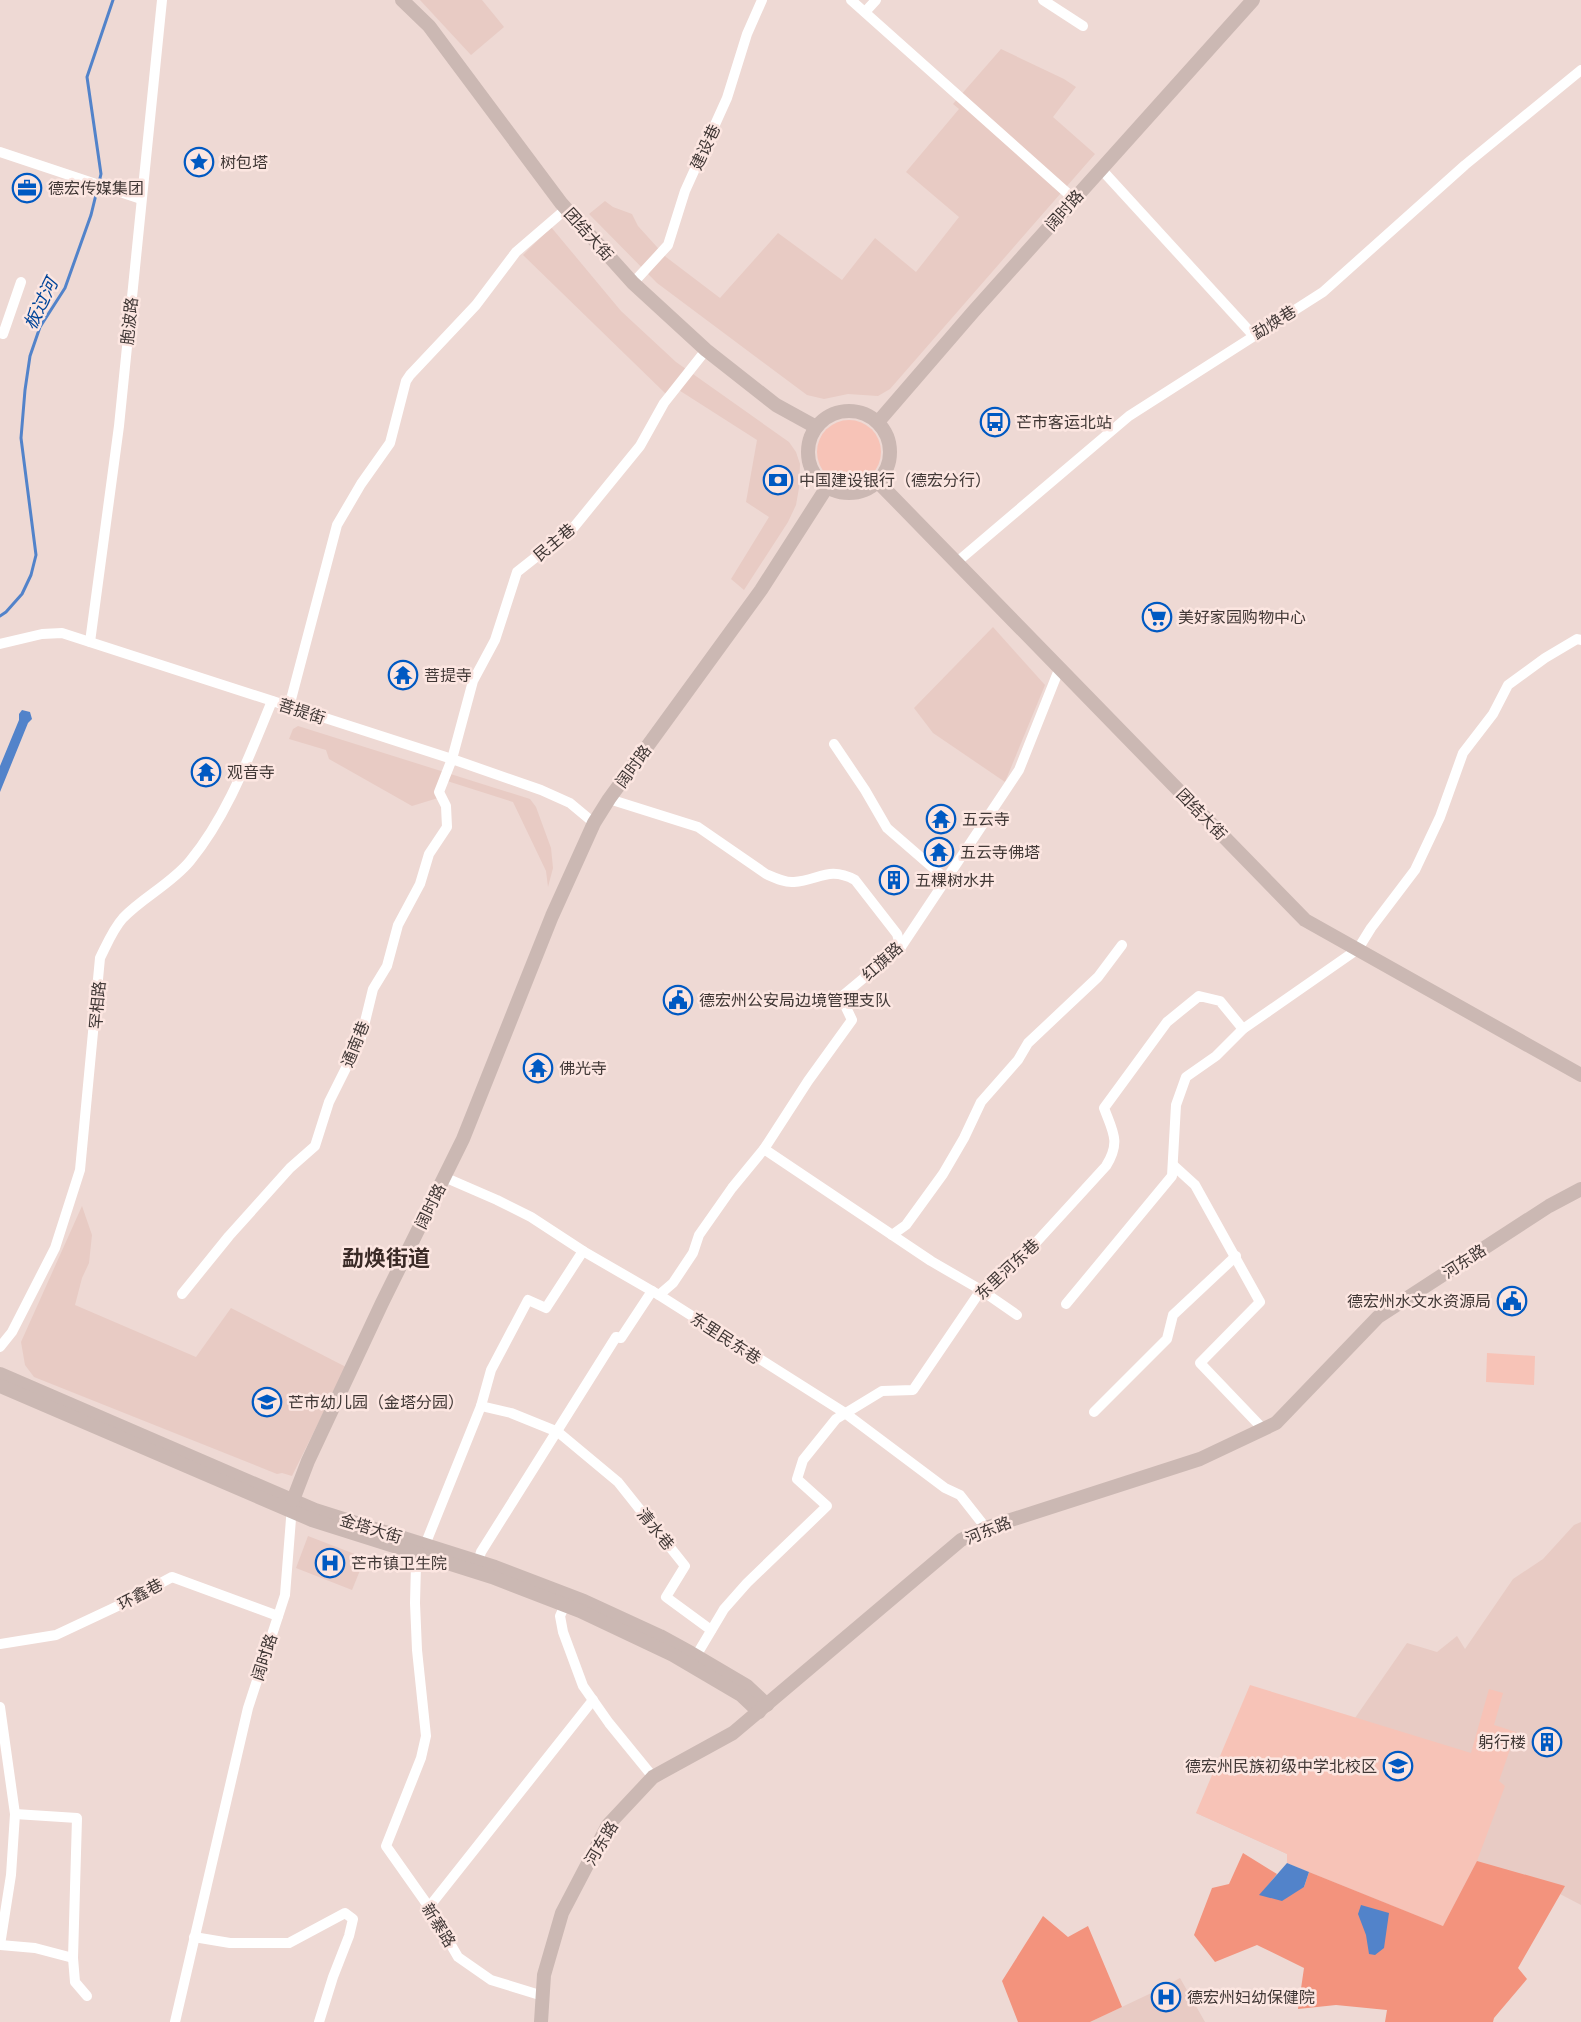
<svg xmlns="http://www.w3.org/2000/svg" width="1581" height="2022" viewBox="0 0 1581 2022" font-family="Figtree,'Noto Sans SC',sans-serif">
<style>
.built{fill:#e8cbc4}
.green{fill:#f7c3b7}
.forest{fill:#f3937d}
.water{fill:#5283ca}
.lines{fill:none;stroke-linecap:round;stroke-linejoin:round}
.stream{stroke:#5283ca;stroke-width:3}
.minor{stroke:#fff;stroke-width:10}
.major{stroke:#cbb8b3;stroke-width:14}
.labels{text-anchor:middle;stroke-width:5;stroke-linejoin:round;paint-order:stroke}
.street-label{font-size:16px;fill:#413836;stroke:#fce6e1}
.poi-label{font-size:16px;fill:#413836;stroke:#fce6e1;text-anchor:start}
.water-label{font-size:18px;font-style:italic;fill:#01459a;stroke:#fce6e1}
.district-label{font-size:22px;font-weight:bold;fill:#3a2a26;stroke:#fce6e1}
</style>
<rect width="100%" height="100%" fill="#eed9d4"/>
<g class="built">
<polygon points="420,0 482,0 504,27 471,55"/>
<polygon points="1001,49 1064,79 1076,87 1053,117 1095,154 890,389 878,396 848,394 824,399 807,395 657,283 589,214 605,201 613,207 632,214 638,226 666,257 720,298 778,233 842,280 875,238 916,272 959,217 906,172 959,109 953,104"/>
<polygon points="551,227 621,311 676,362 789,442 796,452 800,464 799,488 796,505 788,522 744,590 731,579 769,517 746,502 757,440 674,387 667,395 523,255"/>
<polygon points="993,627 1045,685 1005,782 933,733 914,708"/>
<polygon points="298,726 530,799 536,807 551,848 553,868 548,887 546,871 513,802 444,780 438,798 412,806 329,759 326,750 289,739 293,729"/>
<polygon points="82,1206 92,1235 89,1263 82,1278 75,1305 196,1357 231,1308 346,1367 292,1476 282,1473 277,1474 34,1377 25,1365 21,1342"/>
<polygon points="1581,1522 1581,1905 1560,1894 1564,1887 1443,1926 1287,1863 1287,1854 1196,1813 1355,1718 1407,1643 1437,1652 1457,1636 1465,1649 1513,1579 1543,1559 1574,1525"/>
<polygon points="308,1536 365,1558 352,1590 296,1568"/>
<polygon points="1180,1978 1205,2022 1090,2022 1162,1988"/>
</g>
<g class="green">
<circle cx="849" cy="452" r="32"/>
<polygon points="1487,1353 1535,1356 1534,1385 1486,1382"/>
<polygon points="1250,1685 1471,1753 1489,1689 1503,1693 1494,1725 1516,1732 1499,1781 1505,1786 1477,1861 1443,1926 1287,1863 1287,1854 1196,1813"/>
</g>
<g class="forest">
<polygon points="1243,1853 1277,1874 1260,1895 1304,1887 1309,1872 1443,1926 1477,1861 1565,1886 1518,1968 1527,1979 1494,2018 1493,2022 1385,2022 1387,2010 1336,2005 1298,2009 1304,1968 1257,1945 1215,1962 1194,1935 1212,1888 1229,1884"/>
<polygon points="1043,1916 1068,1937 1088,1926 1122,2007 1090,2022 1018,2022 1002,1981"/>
</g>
<g class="water">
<polygon points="22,710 30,712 32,719 28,723 0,792 0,766 19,720 19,714"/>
<polygon points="1287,1863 1309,1872 1304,1887 1282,1901 1259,1895"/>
<polygon points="1361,1905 1389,1913 1384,1948 1375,1955 1369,1954 1366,1935 1358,1914"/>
</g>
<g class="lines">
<polyline class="stream" points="0,616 6,612 22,594 31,575 36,555 21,438 25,390 30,356 40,327 65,288 91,215 101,174 87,77 113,0"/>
<g class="minor">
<polyline points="851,0 1074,199"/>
<polyline points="1043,0 1083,26"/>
<polyline points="865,12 876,0"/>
<polyline points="0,152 141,199"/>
<polyline points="1101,169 1253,335"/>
<polyline points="633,283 668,245 685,191 727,98 747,34 762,0"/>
<polyline points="0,333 3,334 21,282"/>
<polyline points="957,562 1129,416 1323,292 1465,165 1581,70"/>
<polyline points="90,642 119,426 162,0"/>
<polyline points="0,644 42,634 62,633 452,759 541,790 570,803 594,823"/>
<polyline points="289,707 337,525 361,484 390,443 406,381 410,375 476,305 516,252 566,209"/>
<polyline points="834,744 865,790 887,828 947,880"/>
<path d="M 609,799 L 698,827 L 766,874 C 775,878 785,883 794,882 C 819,880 829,866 855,880 L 897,934 L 901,947"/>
<polyline points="764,1149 931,1261 981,1290 1017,1315"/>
<polyline points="1173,1165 1195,1185 1260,1302 1200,1363 1264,1430"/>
<polyline points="444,1177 497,1200 531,1217 583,1251 659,1295 845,1413 945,1488 960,1495 986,1528"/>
<polyline points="892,1235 906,1225 943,1174 964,1138 981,1102 1018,1060 1028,1043 1098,977 1122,945"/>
<polyline points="182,1294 229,1236 290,1168 315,1146 329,1102 361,1038 373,989 387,966 398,925 420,884 429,854 447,827 446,806 439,792 452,759 473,681 495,640 517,572 574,527 640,446 664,403 706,350"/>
<polyline points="659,1295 673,1283 693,1253 699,1235 732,1188 764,1149 808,1081 852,1020 841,997 901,947 1019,770 1060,667"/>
<polyline points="1066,1304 1172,1176 1176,1105 1186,1077 1216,1056 1243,1029 1358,949 1371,928 1415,870 1440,817 1463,753 1493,714 1508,685 1545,658 1577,639 1581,640"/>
<path d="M 0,1347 L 12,1332 L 55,1248 L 80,1170 L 100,958 C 107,944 113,929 123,918 C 143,897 171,884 190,861 C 228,815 249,756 272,701"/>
<polyline points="481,1406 511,1413 558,1432 618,1482 685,1566 666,1597 711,1630"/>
<polyline points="1094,1412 1167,1339 1173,1315 1236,1256"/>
<polyline points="425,1545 481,1406 491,1370 528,1300 546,1308 583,1251"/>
<polyline points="421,1554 416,1564 415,1603 417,1650 426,1736 421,1758 386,1846 429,1907 458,1957 491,1980 543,1996"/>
<polyline points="478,1562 481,1552 616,1337 621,1338 652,1291"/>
<polyline points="565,1605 560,1616 563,1632 583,1686 609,1723 653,1777"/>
<polyline points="0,1644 56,1635 122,1604 172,1577 278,1616"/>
<path d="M 696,1656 L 724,1609 L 747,1583 L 827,1506 L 797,1479 L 803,1460 L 836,1419 L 882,1391 L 913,1390 L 981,1290 L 1031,1248 L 1106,1166 C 1121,1142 1113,1132 1104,1108 L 1167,1022 L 1199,996 L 1220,1001 L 1243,1029"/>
<polyline points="0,1707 15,1814 11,1875 0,1945"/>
<polyline points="15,1814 77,1818 73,1958 75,1982 87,1996"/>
<polyline points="429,1907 593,1700"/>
<polyline points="194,1937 230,1943 289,1943 345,1913 353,1919 349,1936 333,1977 319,2022"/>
<polyline points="0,1945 35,1948 73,1958"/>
<polyline points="175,2022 248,1708 285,1595 292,1506"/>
</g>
<g class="major">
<polyline points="402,0 429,26 561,203 633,283 706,350 776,405 816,427"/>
<circle cx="849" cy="452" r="41"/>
<polyline points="878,422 973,312 1253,0"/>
<polyline points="878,482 1305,920 1581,1075"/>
<polyline points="0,1374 315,1510 495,1567 584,1601 660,1636 691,1653 747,1686 767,1705"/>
<polyline points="0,1386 312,1520 492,1577 580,1611 673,1655 741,1695 759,1712"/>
<polyline points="293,1500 308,1461 382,1303 463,1139 552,916 594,823 609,799 761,590 827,487"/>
<polyline points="541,2022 544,1975 562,1913 608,1825 653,1777 733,1733 961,1540 986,1528 1200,1459 1276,1423 1378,1317 1549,1206 1581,1189"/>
</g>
</g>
<defs>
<g id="sight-ring" transform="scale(1.5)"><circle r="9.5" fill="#fce6e1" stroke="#0059c2" stroke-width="1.5"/><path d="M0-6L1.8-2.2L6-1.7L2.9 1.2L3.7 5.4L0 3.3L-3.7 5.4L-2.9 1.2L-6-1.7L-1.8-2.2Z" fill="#0059c2"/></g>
<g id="office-ring" transform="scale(1.5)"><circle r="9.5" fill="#fce6e1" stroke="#0059c2" stroke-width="1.5"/><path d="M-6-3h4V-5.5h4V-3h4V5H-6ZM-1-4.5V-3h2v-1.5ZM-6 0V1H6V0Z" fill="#0059c2"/></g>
<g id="bus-ring" transform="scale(1.5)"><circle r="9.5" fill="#fce6e1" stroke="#0059c2" stroke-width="1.5"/><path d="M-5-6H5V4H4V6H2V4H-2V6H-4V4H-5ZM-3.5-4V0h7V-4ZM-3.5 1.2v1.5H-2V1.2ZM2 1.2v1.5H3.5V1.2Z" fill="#0059c2"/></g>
<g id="bank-ring" transform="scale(1.5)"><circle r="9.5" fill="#fce6e1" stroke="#0059c2" stroke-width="1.5"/><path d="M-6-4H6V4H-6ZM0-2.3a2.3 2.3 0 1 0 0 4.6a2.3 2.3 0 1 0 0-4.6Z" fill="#0059c2"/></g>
<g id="supermarket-ring" transform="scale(1.5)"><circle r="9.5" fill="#fce6e1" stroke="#0059c2" stroke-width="1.5"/><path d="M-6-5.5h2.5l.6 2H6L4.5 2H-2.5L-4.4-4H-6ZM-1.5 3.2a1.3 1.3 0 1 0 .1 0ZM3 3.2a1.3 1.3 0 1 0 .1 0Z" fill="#0059c2"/></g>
<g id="temple-ring" transform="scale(1.5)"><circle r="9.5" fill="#fce6e1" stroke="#0059c2" stroke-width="1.5"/><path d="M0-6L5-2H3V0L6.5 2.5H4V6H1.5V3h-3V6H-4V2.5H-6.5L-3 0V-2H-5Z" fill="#0059c2"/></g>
<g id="building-ring" transform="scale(1.5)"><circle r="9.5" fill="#fce6e1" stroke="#0059c2" stroke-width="1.5"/><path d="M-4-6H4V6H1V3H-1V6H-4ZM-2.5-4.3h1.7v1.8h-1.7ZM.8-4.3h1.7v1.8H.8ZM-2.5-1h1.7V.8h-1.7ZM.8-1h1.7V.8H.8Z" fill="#0059c2"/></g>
<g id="civic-ring" transform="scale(1.5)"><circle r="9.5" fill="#fce6e1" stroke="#0059c2" stroke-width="1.5"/><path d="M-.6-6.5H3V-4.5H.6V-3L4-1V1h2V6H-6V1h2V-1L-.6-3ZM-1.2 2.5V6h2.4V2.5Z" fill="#0059c2"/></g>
<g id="school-ring" transform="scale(1.5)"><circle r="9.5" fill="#fce6e1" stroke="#0059c2" stroke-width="1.5"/><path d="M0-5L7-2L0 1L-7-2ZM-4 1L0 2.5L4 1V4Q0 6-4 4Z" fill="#0059c2"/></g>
<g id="hospital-ring" transform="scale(1.5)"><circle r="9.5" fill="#fce6e1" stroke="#0059c2" stroke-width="1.5"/><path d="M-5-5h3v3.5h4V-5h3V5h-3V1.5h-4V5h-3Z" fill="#0059c2"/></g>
</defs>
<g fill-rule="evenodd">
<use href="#sight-ring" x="199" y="162"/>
<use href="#office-ring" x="27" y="188"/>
<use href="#bus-ring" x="995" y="422"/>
<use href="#bank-ring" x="778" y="480"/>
<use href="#supermarket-ring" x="1157" y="617"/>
<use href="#temple-ring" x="403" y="675"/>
<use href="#temple-ring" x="206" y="772"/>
<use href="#temple-ring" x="941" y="819"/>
<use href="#temple-ring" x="939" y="852"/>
<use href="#building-ring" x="894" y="880"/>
<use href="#civic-ring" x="678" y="1000"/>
<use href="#temple-ring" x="538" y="1068"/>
<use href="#civic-ring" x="1512" y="1301"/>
<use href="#school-ring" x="267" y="1402"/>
<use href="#hospital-ring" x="330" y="1563"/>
<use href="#building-ring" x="1547" y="1742"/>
<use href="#school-ring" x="1398" y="1766"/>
<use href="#hospital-ring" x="1166" y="1997"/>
</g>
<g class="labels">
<g class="street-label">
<text transform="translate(705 147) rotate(-65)" y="6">建设巷</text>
<text transform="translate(1064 210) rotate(-48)" y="6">阔时路</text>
<text transform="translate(589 234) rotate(48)" y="6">团结大街</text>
<text transform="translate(129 321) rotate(-84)" y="6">胞波路</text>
<text transform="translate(1274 322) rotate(-32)" y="6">勐焕巷</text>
<text transform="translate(554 542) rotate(-40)" y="6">民主巷</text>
<text transform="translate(302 711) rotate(18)" y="6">菩提街</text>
<text transform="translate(633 766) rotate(-54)" y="6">阔时路</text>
<text transform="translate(1202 814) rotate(46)" y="6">团结大街</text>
<text transform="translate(882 961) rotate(-42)" y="6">红旗路</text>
<text transform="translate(97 1005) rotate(-85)" y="6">罕相路</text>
<text transform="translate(355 1044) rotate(-68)" y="6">通南巷</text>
<text transform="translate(430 1206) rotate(-64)" y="6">阔时路</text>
<text transform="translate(1464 1261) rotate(-33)" y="6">河东路</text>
<text transform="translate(1007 1269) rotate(-43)" y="6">东里河东巷</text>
<text transform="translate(726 1338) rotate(33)" y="6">东里民东巷</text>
<text transform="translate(371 1528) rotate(17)" y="6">金塔大街</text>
<text transform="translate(656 1529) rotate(51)" y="6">清水巷</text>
<text transform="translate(988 1530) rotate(-22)" y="6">河东路</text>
<text transform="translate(140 1594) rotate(-28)" y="6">环鑫巷</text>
<text transform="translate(264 1657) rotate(-72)" y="6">阔时路</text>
<text transform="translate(601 1843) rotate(-59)" y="6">河东路</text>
<text transform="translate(439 1925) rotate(58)" y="6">新寨路</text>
</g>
<g class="poi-label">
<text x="220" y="168">树包塔</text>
<text x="48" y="194">德宏传媒集团</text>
<text x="1016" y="428">芒市客运北站</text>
<text x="799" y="486">中国建设银行（德宏分行）</text>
<text x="1178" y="623">美好家园购物中心</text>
<text x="424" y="681">菩提寺</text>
<text x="227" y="778">观音寺</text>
<text x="962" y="825">五云寺</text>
<text x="960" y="858">五云寺佛塔</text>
<text x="915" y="886">五棵树水井</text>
<text x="699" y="1006">德宏州公安局边境管理支队</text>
<text x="559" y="1074">佛光寺</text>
<text x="1491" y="1307" text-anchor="end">德宏州水文水资源局</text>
<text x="288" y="1408">芒市幼儿园（金塔分园）</text>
<text x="351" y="1569">芒市镇卫生院</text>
<text x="1526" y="1748" text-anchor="end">躬行楼</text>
<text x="1377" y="1772" text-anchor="end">德宏州民族初级中学北校区</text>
<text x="1187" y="2003">德宏州妇幼保健院</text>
</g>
<g class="water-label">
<text transform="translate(41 304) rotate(-64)" y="6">板过河</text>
</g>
<g class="district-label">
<text x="386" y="1266">勐焕街道</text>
</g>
</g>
</svg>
